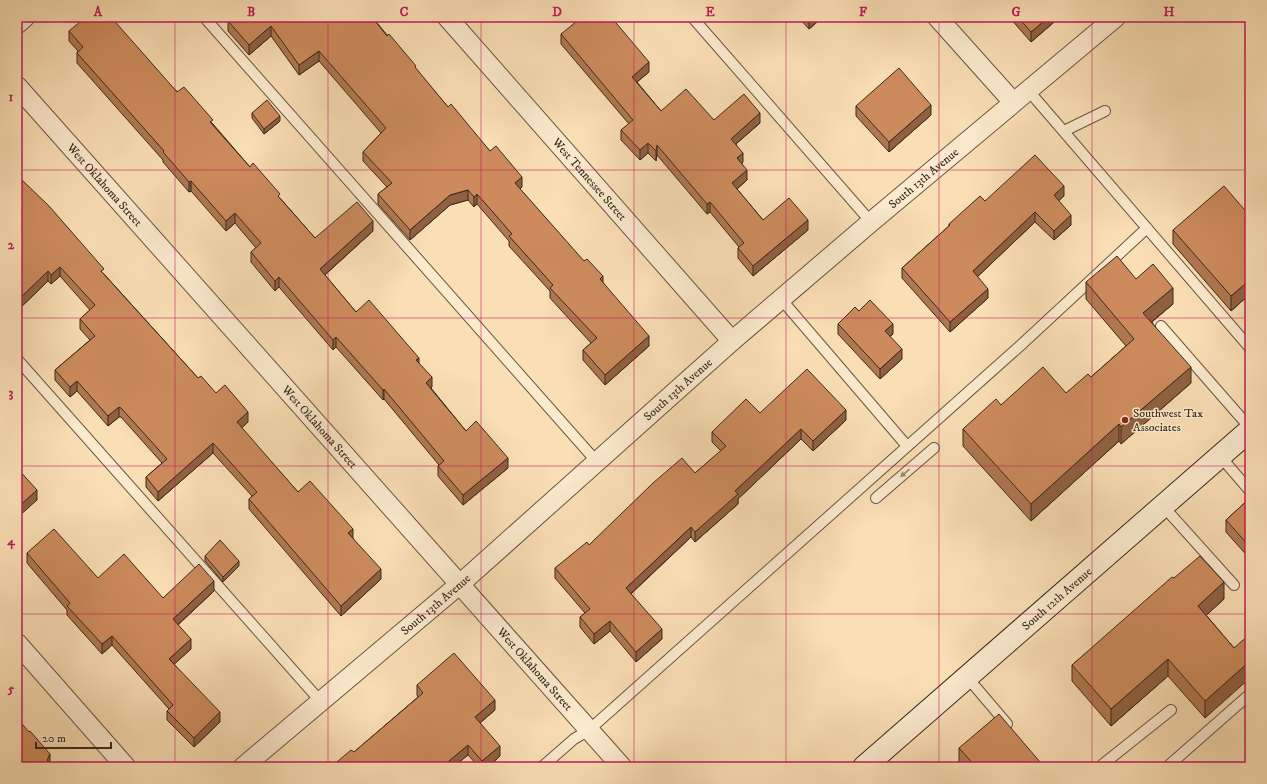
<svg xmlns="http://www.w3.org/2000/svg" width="1267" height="784" viewBox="0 0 1267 784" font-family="'IM FELL DW Pica',serif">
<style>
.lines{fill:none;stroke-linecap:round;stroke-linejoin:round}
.lane-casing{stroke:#685743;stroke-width:12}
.street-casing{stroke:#685743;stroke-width:21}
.secondary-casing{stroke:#382a1d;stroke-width:24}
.lane{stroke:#fceace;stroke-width:10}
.street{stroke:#fceace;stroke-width:19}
.secondary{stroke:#fceace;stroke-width:22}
.wall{fill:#b07850;stroke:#382a1d}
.shaded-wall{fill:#906141;stroke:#382a1d}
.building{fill:#cd8b5d;stroke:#382a1d}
.oneway{fill:#9a8a76}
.grid{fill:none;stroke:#c2185b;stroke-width:1;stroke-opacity:0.55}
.poi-dot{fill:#8f2418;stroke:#fceace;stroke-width:1.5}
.labels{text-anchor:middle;stroke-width:3;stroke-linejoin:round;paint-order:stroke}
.street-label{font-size:12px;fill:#382a1d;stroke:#fceace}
.poi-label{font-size:12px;fill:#382a1d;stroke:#fceace;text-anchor:start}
.neatline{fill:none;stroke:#c2185b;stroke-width:1.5}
.grid-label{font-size:13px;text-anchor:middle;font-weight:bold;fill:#c2185b}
</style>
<rect width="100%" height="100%" fill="#fadeb4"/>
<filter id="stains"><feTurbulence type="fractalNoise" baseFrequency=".005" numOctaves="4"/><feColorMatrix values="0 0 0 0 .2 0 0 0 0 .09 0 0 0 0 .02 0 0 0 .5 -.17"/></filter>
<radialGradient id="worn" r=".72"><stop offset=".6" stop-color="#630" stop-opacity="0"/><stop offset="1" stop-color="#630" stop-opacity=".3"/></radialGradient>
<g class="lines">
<g class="lane-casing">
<g id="lane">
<polyline points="204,17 597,462"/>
<polyline points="692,17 871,222"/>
<polyline points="1028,90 1250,348"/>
<polyline points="1064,131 1105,111"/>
<polyline points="781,299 907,446"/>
<polyline points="1161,326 1250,428"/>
<polyline points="17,359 322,703"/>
<polyline points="1220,456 1250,491"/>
<polyline points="876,498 934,448"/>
<polyline points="1163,506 1234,585"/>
<polyline points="967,677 1007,724"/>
<polyline points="1102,765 1171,710"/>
<polyline points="542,767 574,739 589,730 1021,345 1147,228"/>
<polyline points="1167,767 1250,694"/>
</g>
</g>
<g class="street-casing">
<g id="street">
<path id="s1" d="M 447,17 L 732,341"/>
<polyline points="937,17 1013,102"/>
<polyline points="17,24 25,17"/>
<path id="s2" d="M 17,86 L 622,767"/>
<polyline points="17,643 126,767"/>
<path id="s3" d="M 243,767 L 460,584 L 732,341 L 871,222 L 1116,17"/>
</g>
</g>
<g class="secondary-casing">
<g id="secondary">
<path id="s4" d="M 864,767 L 1250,430"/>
</g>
</g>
<use href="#lane" class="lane"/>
<use href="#street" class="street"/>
<use href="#secondary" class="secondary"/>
</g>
<g class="wall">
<polygon points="225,17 372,17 448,107 490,151 522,187 520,189 603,284 649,346 605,385 583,360 583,350 591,343 550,298 550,291 509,246 509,241 477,204 474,207 468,200 450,205 410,240 378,204 378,194 387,187 363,161 363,152 381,133 319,61 299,75 271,36 249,55 228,31 228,21"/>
<polygon points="798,17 823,17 809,29"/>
<polygon points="1009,17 1060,17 1031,42"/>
<polygon points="100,22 213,124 250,167 280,198 315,238 373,231 325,275 356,312 419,364 432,387 431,388 466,431 508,468 463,505 438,476 438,466 439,465 384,399 383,400 336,347 333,350 279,287 275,291 251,262 251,252 256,248 235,223 226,231 191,191 189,192 163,162 163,160 77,63 77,53 78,51 69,41 69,31"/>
<polygon points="561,34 649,72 637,82 661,111 714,120 760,123 736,144 743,162 742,163 747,180 737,189 763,220 808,230 753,276 738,258 738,248 739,247 710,212 707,214 657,155 656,161 648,153 640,160 621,140 621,130 629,124 561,44"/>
<polygon points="856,106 931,115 889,152 856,116"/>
<polygon points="252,113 280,121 264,134 252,118"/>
<polygon points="17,184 104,274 198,378 216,393 248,422 241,428 298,492 353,539 381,579 341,616 249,509 249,499 252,496 213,453 158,501 146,487 146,477 162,463 121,417 119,417 108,426 77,391 70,397 55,380 55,370 90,340 80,329 80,319 90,310 60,276 51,284 48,281 17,311"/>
<polygon points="1064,196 1058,201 1071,225 1054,240 1035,222 977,277 988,298 950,332 902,278 902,268 949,226 949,224 985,201"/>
<polygon points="1250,216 1250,294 1231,311 1173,244 1173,230"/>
<polygon points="1136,279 1173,304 1152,322 1191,383 1121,444 1119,441 1031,521 963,446 963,429 1001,405 1066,393 1091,377 1126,346 1086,299 1086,282"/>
<polygon points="859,311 893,334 890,337 902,359 880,379 838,334 838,324"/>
<polygon points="760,413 846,420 813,451 801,439 738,499 738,504 695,542 691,537 631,594 662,639 636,662 610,631 594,644 580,627 580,617 585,613 555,578 555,568 589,545 695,473 721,451 712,442 712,432"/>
<polygon points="1250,498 1250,559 1226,532 1226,520"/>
<polygon points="27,553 98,578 163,598 214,591 178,625 191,649 174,664 220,722 194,747 167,720 167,711 169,709 112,645 102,654 67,615 67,610 27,563"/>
<polygon points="205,556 239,566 223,582 205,561"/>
<polygon points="1174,578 1224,599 1206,615 1234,648 1205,718 1168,676 1111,726 1072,681 1072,665"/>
<polygon points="417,685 495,710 480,723 500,756 488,767 479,767 468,755 453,767 331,767 354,752 418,697 417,695"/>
<polygon points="959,748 1040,767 963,767 959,762"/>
</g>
<g class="shaded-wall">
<polygon points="811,17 823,17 809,29 809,19"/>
<polygon points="1049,17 1060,17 1031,42 1031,32"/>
<polygon points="271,26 271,36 249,55 249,45"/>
<polygon points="319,51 319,61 299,75 299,65"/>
<polygon points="649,62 649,72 632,86 632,77"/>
<polygon points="931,105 931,115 889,152 889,142"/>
<polygon points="760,113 760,123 731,148 731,139"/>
<polygon points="280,116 280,121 264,134 264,129"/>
<polygon points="648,143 648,153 640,160 640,150"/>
<polygon points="657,145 657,155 656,161 656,151"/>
<polygon points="743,153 743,162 737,168 737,158"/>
<polygon points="747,170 747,180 732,193 732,183"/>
<polygon points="522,177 522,187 515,193 515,183"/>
<polygon points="191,181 191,191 189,192 189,182"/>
<polygon points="1064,186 1064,196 1054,205 1054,195"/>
<polygon points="468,190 468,200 450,205 410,240 410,230 450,195"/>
<polygon points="477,194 477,204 474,207 474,197"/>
<polygon points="710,202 710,212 707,214 707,204"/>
<polygon points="1035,212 1035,222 973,281 973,271"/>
<polygon points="235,213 235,223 226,231 226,221"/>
<polygon points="1071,215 1071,225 1054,240 1054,231"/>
<polygon points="808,220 808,230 753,276 753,266"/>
<polygon points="373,221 373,231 320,279 320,269"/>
<polygon points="60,267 60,276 51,284 51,275"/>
<polygon points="48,271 48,281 17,311 17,301"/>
<polygon points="603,276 603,286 600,279"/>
<polygon points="279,277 279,287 275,291 275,281"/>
<polygon points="1250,280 1250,294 1231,311 1231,296"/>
<polygon points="1173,288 1173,304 1143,329 1143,313"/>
<polygon points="988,289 988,298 950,332 950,322"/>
<polygon points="893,324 893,334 885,341 885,331"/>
<polygon points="649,336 649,346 605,385 605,375"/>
<polygon points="336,337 336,347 333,350 333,340"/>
<polygon points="902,349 902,359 880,379 880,369"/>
<polygon points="419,358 419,368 416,360"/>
<polygon points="1191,367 1191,383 1121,444 1121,427"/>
<polygon points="432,377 432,387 426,393 426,383"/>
<polygon points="77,381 77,391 70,397 70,387"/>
<polygon points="384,389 384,399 383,400 383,390"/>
<polygon points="119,407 119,417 108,426 108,416"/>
<polygon points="846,410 846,420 813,451 813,441"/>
<polygon points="248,412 248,422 237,432 237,422"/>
<polygon points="1119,424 1119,441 1031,521 1031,504"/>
<polygon points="801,429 801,439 738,499 738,504 695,542 695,532 735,491"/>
<polygon points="213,443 213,453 158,501 158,492"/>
<polygon points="508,458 508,468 463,505 463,495"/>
<polygon points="37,490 37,500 17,518 17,508"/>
<polygon points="691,527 691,537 626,598 626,588"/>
<polygon points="353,529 353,539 348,533"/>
<polygon points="239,561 239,566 223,582 223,577"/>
<polygon points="381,569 381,579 341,616 341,606"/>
<polygon points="214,581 214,591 173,629 173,619"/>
<polygon points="1224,582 1224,599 1198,623 1198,606"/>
<polygon points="610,621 610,631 594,644 594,634"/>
<polygon points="662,629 662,639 636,662 636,652"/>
<polygon points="112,636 112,645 102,654 102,644"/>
<polygon points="191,639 191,649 169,669 169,659"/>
<polygon points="1168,659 1168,676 1111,726 1111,709"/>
<polygon points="1250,661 1250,678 1205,718 1205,701"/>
<polygon points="495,700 495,710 475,727 475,717"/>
<polygon points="220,712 220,722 194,747 194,738"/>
<polygon points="468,745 468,755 453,767 442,767"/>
<polygon points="500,746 500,756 488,767 482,767 482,761"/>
<polygon points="50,754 50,764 47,760"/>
<polygon points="1040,762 1040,767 1035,767"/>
</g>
<g class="building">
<polygon points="86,17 95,17 100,22 106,17 111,17 177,92 184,87 213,120 210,122 250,167 253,163 280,194 278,196 315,238 357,202 373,221 320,269 356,312 369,300 419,358 416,360 432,377 426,383 466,431 476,421 508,458 463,495 438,466 444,461 384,389 383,390 336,337 333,340 279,277 275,281 251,252 261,243 235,213 226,221 191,181 189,182 163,152 164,151 77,53 83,47 69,31"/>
<polygon points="233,17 372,17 387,36 389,34 416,66 415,67 448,107 451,104 490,151 496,146 522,177 515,183 584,261 587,259 603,276 600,279 649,336 605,375 583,350 597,338 550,288 553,285 509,236 512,234 477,194 474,197 468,190 450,195 410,230 378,194 392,183 363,152 386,128 319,51 299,65 271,26 249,45 228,21"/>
<polygon points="582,17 611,17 649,62 632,77 661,111 686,89 714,120 744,94 760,113 731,139 743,153 737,158 747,170 732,183 763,220 789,198 808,220 753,266 738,248 744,243 710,202 707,204 657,145 656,151 648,143 640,150 621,130 633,120 561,34"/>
<polygon points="1018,17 1049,17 1031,32"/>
<polygon points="899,68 931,105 889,142 856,106"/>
<polygon points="267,100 280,116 264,129 252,113"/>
<polygon points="1035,155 1064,186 1054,195 1071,215 1054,231 1035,212 973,271 988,289 950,322 902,268 950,225 949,224 980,196 985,201"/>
<polygon points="22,180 49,206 104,269 101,271 198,378 201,376 216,393 225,385 248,412 237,422 298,492 310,481 353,529 348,533 381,569 341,606 249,499 257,492 213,443 158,492 146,477 167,459 121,408 119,407 108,416 77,381 70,387 55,370 95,336 80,319 95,305 60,267 51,275 48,271 17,301 17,184"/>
<polygon points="1224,186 1250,216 1250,280 1231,296 1173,230"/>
<polygon points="1117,256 1136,279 1153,264 1173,288 1143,313 1191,367 1121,427 1119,424 1031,504 963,429 996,399 1001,405 1043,367 1066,393 1088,374 1091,377 1134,339 1086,282"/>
<polygon points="870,300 893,324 885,331 902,349 880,369 838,324 855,307 859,311"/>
<polygon points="807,369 846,410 813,441 801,429 735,491 738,494 695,532 691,527 626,588 662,629 636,652 610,621 594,634 580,617 590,609 555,568 587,542 589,545 653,483 682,458 695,473 726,446 712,432 746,399 760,413"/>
<polygon points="17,468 37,490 17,508"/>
<polygon points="1250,498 1250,547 1226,520"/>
<polygon points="54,529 98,578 124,554 163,598 199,564 214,581 173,619 191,639 169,659 220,712 194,738 167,711 173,705 112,636 102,644 67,606 70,603 27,553"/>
<polygon points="220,540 239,561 223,577 205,556"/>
<polygon points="1200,556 1224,582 1198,606 1234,648 1250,634 1250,661 1205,701 1168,659 1111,709 1072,665 1172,577 1174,578"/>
<polygon points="454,653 495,700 475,717 500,746 482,761 468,745 442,767 331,767 351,750 354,752 423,693 417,685"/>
<polygon points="999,714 1040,762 1035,767 976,767 959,748"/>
<polygon points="17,718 29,732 30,731 50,754 47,760 53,767 17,767"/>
</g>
<defs><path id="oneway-solid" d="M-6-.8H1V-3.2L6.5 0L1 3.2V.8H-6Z"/></defs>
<use class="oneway" href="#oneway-solid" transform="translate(905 473) rotate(139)"/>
<path class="grid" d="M 175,17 L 175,767M 328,17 L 328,767M 481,17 L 481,767M 634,17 L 634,767M 786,17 L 786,767M 939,17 L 939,767M 1092,17 L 1092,767M 17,170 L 1250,170M 17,318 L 1250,318M 17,466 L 1250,466M 17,614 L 1250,614"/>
<circle class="poi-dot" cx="1125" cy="420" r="4"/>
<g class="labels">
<g class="street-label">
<text dy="4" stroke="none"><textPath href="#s3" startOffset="900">South 13th Avenue</textPath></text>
<text dy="4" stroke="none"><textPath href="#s1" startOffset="216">West Tennessee Street</textPath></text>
<text dy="4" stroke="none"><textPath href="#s2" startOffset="132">West Oklahoma Street</textPath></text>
<text dy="4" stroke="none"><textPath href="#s3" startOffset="576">South 13th Avenue</textPath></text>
<text dy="4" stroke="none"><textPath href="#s2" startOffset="456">West Oklahoma Street</textPath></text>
<text dy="4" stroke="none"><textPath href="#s4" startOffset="256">South 12th Avenue</textPath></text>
<text dy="4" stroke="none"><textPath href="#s3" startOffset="252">South 13th Avenue</textPath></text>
<text dy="4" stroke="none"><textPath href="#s2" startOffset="780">West Oklahoma Street</textPath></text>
</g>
<g class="poi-label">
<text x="1133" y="417">Southwest Tax<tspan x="1133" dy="14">Associates</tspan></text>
</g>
</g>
<rect width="1267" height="784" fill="none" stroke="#fadeb4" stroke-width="44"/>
<path d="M36 742v6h75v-6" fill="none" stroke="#382a1d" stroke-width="2"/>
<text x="42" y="742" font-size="12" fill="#382a1d" stroke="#fceace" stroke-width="3" paint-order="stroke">20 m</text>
<rect x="22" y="22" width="1223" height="740" class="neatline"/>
<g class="grid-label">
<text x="98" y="16">A</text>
<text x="251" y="16">B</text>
<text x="404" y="16">C</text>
<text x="557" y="16">D</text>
<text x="710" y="16">E</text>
<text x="863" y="16">F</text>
<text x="1016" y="16">G</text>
<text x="1169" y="16">H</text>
<text x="11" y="101">1</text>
<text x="11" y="249">2</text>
<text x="11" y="397">3</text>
<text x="11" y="545">4</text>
<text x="11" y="693">5</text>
</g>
<rect width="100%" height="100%" filter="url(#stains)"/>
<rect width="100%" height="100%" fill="url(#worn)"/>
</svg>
